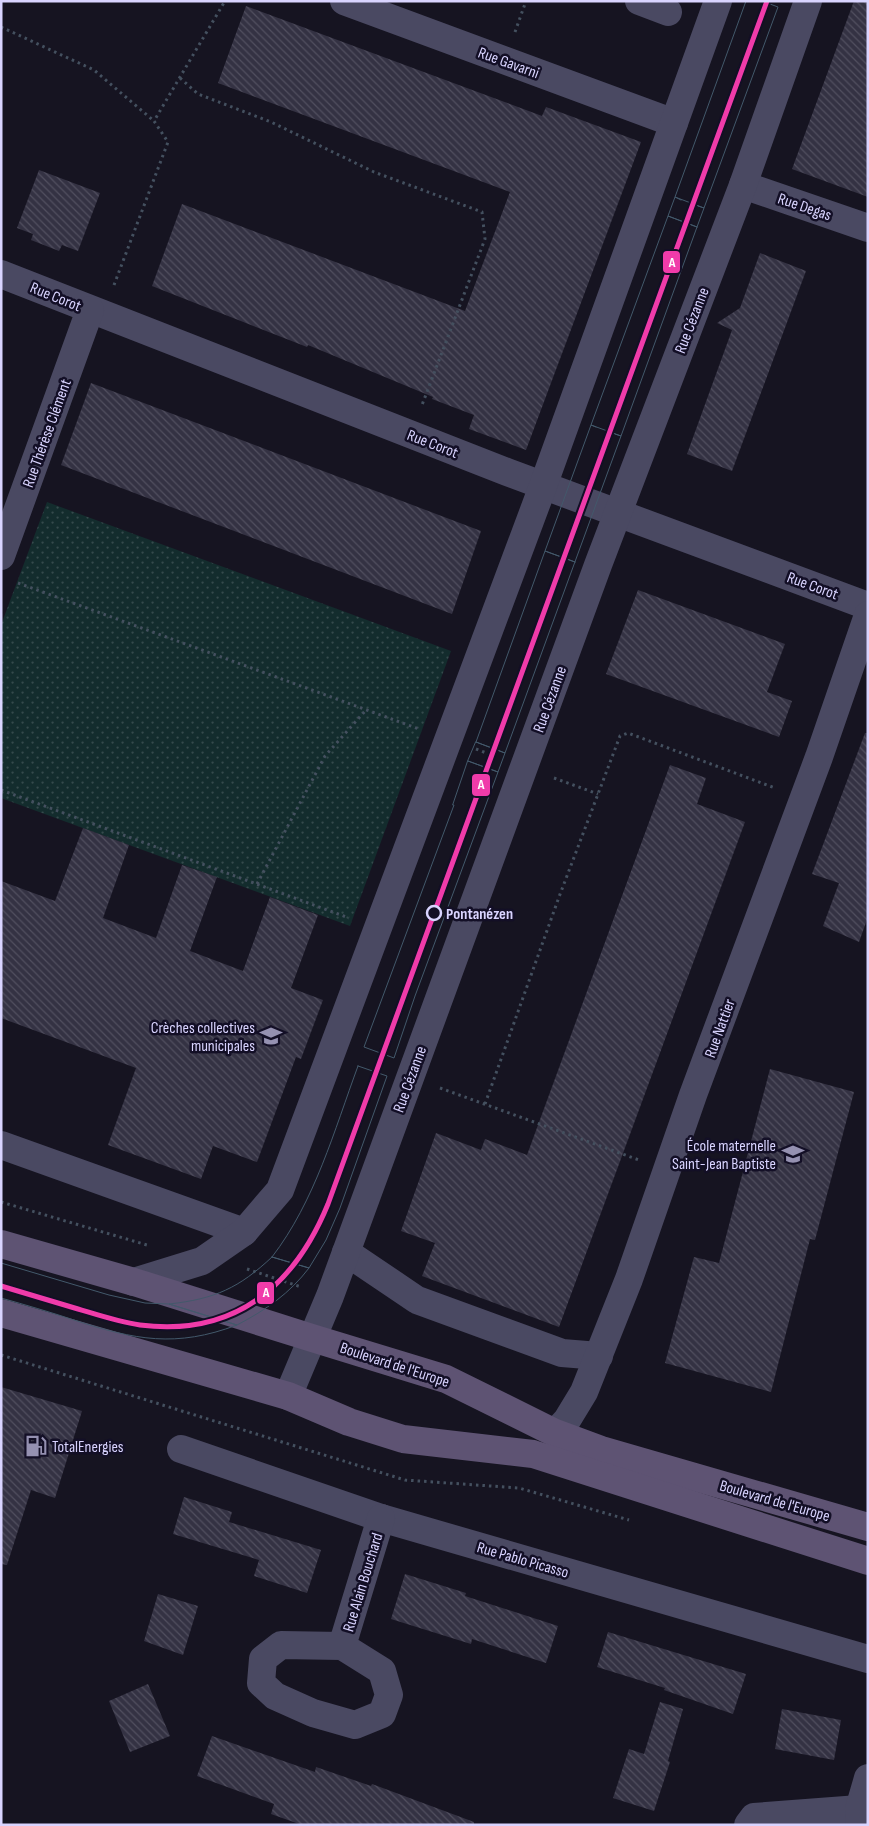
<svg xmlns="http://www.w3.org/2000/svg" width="869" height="1826" viewBox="0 0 869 1826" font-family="'Sofia Sans Condensed',sans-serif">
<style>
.park{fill:url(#park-dots)}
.building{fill:url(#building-back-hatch)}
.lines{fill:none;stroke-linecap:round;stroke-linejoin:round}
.path{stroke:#44505f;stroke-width:3;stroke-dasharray:2.5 4;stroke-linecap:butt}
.street{stroke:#4a4962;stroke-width:28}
.primary{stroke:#5e5373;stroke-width:28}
.tram{stroke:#43596b;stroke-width:1}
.tram-1-casing{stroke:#130f26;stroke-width:9}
.tram-1{stroke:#f03baa;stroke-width:5}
.stop-dot{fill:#130f26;stroke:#d9d4ff;stroke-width:2.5}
.labels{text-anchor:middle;stroke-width:5;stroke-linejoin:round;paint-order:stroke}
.street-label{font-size:16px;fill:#d9d4ff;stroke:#130f26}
.stop-label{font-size:16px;font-weight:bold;fill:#d9d4ff;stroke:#130f26;text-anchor:start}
.poi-label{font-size:16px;fill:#d9d4ff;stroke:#130f26;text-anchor:end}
.line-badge{stroke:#130f26;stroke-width:2}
.badge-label{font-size:14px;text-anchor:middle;font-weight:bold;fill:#fff}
</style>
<defs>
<pattern id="park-dots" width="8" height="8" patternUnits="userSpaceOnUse" patternTransform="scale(1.25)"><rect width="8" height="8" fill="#132c2d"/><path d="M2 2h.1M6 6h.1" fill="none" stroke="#354a4c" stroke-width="1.8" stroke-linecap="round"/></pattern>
<pattern id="building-back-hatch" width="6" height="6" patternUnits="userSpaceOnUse" patternTransform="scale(1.25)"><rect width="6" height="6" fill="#343243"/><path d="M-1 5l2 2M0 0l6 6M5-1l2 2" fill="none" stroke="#514f5f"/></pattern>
</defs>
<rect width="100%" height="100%" fill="#161421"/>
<polygon class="park" points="47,502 451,651 350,926 1,798 1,625"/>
<g class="building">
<polygon points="854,1 868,1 868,197 792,169"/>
<polygon points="246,6 542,116 546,107 641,142 526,450 469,429 474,415 432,399 433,397 308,345 307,347 152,286 182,204 465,311 510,192 218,83"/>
<polygon points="39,170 100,193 78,251 62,245 59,251 31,240 33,234 17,228"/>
<polygon points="760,253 806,271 732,471 687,454 732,330 717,323 740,308"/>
<polygon points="91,383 481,531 452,614 61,465"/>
<polygon points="638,590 785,644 767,692 792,701 779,737 606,674"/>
<polygon points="865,733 868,733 868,917 859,942 823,926 839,883 812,874"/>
<polygon points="670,765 706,778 697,804 745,822 559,1327 422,1276 435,1243 401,1231 436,1133 481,1150 485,1139 527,1155"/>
<polygon points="83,828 129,845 103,918 156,938 182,865 217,877 190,951 243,971 270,897 318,915 291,988 323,1000 301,1059 296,1057 257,1162 213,1146 201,1179 108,1145 136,1068 1,1018 1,881 55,901"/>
<polygon points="770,1069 854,1092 815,1240 810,1239 771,1392 665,1363 694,1257 719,1263"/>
<polygon points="1,1387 82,1411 55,1498 31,1490 7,1565 1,1564"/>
<polygon points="184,1497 232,1512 229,1522 321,1550 307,1593 254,1576 259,1560 173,1534"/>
<polygon points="405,1574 466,1593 465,1596 558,1626 546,1663 472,1639 471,1644 391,1619"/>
<polygon points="158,1594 198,1606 183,1655 144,1641"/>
<polygon points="608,1632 746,1674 733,1714 664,1690 665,1688 597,1667"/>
<polygon points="148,1684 170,1736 130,1752 109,1701"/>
<polygon points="660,1702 683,1709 668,1761 670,1762 654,1811 613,1798 629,1749 644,1754"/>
<polygon points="782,1709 841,1720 834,1760 775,1749"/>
<polygon points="212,1736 315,1772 316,1767 371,1786 372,1784 474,1822 474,1825 302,1825 271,1814 274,1804 197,1776"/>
</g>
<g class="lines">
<g class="path">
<polyline points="1,27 94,70 154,121"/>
<polyline points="515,32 526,1"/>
<polyline points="180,78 198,94 271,122 374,172 482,212 485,239 422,405"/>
<polyline points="114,285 168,142 154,121 225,1"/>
<polyline points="18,583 419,729"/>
<polyline points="476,749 494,756"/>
<polyline points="554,778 598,794"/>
<polyline points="1,790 349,918"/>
<polyline points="257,884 325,756 366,710"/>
<polyline points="440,1088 639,1160"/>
<polyline points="485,1104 559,897 620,736 628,733 775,788"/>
<polyline points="1,1202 147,1245"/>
<polyline points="247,1269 301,1287"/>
<polyline points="1,1355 405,1480 519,1488 629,1520"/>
</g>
<g class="street">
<polyline points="344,1 674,123"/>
<polyline points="639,1 668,12"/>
<polyline points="743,185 868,228"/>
<polyline points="1,274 507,472 868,606"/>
<polyline points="1,556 90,310"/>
<polyline points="1,1145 244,1232"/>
<polyline points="346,1252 417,1300 562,1353 599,1356"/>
<polyline points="134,1282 202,1261 244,1232 280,1190 543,486 718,1"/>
<polyline points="288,1396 330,1296 598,565 743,185 808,1"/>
<polyline points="555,1433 567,1420 584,1392 629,1279 693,1095 819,757 868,615"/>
<polyline points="181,1449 381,1518 868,1659"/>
<polyline points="342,1646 281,1645 263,1659 261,1683 275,1696 313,1713 355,1725 382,1714 389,1695 382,1671 342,1646 381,1518"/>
<polyline points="748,1825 754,1817 859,1809"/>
<polyline points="860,1825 859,1809 868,1778"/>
</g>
<g class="primary">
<polyline points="1,1244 134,1282 312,1338 446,1379 555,1433 601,1450 868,1527"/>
<polyline points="1,1313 288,1396 349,1422 403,1439 533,1454 868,1561"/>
</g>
<g class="tram">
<polyline points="681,200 675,197 746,1"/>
<polyline points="698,206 704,208 778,7 762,1"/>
<polyline points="596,427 591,425 668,216 697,227"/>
<polyline points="615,434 621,436 697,227 704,208 675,197 668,216 697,227"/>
<polyline points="575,562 545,551 591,425 621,436 505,753 476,742 545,551 575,562"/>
<polygon points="476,742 505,753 498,772 468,761"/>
<polygon points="468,761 498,772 415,996 394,1058 364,1047 454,805 453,805"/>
<path d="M 358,1066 L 387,1076 L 340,1208 L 326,1240 L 309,1268 L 272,1257 C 315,1201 334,1131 358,1066 Z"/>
<path d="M 272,1257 L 309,1268 C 290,1293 266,1310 237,1325 L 169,1304 C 215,1299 239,1288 272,1257 Z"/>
<path d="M 1,1263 L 109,1295 L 145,1303 L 169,1304 L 237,1325 C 176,1348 135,1340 74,1320 C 50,1312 26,1305 1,1298"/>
</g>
<g class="tram-1-casing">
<path id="tram-1" d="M 1,1286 C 27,1294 52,1301 78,1309 C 98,1315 119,1322 140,1325 C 234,1337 294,1287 328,1204 L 767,1"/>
</g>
<use href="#tram-1" class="tram-1"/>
</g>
<defs>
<g id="school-bare" transform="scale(1.725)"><path d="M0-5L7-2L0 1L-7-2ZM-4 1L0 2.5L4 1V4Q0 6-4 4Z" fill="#9591b1" stroke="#130f26" stroke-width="2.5" paint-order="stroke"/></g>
<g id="fuel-bare" transform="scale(1.725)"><path d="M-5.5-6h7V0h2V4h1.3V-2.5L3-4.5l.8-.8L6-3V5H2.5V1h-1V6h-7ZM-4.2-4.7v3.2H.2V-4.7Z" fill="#9591b1" stroke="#130f26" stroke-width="2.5" paint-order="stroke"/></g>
</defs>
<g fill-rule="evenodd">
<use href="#school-bare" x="271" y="1036"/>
<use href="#school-bare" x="793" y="1154"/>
<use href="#fuel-bare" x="36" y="1446"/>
</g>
<circle class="stop-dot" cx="434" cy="913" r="7"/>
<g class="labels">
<g class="street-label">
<text transform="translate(509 62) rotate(20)" y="6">Rue Gavarni</text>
<text transform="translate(805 206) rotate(19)" y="6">Rue Degas</text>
<text transform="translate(56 296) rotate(22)" y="6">Rue Corot</text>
<text transform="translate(691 320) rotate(-69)" y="6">Rue Cézanne</text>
<text transform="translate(46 433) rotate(-70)" y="6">Rue Thérèse Clément</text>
<text transform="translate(433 443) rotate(21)" y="6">Rue Corot</text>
<text transform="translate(813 585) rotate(20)" y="6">Rue Corot</text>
<text transform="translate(549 699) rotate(-70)" y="6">Rue Cézanne</text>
<text transform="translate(719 1028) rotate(-70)" y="6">Rue Nattier</text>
<text transform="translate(409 1079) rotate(-70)" y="6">Rue Cézanne</text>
<text transform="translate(395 1364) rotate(18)" y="6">Boulevard de l'Europe</text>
<text transform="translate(775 1500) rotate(16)" y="6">Boulevard de l'Europe</text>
<text transform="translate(523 1559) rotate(16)" y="6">Rue Pablo Picasso</text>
<text transform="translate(362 1582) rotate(-73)" y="6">Rue Alain Bouchard</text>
</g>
<g class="stop-label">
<text x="446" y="919">Pontanézen</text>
</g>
<g class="poi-label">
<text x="255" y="1033">Crèches collectives<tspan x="255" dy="18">municipales</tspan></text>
<text x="776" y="1151">École maternelle<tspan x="776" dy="18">Saint-Jean Baptiste</tspan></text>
<text x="52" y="1452" text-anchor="start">TotalEnergies</text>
</g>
</g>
<g class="line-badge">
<rect x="662" y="250" width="19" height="24" rx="5" fill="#f03baa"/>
<rect x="471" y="773" width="20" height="24" rx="5" fill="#f03baa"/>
<rect x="256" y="1281" width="19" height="24" rx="5" fill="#f03baa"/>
</g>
<g class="badge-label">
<text x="672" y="267">A</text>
<text x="481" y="789">A</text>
<text x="266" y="1297">A</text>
</g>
<rect width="869" height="1826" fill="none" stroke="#d9d4ff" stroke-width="5"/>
</svg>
